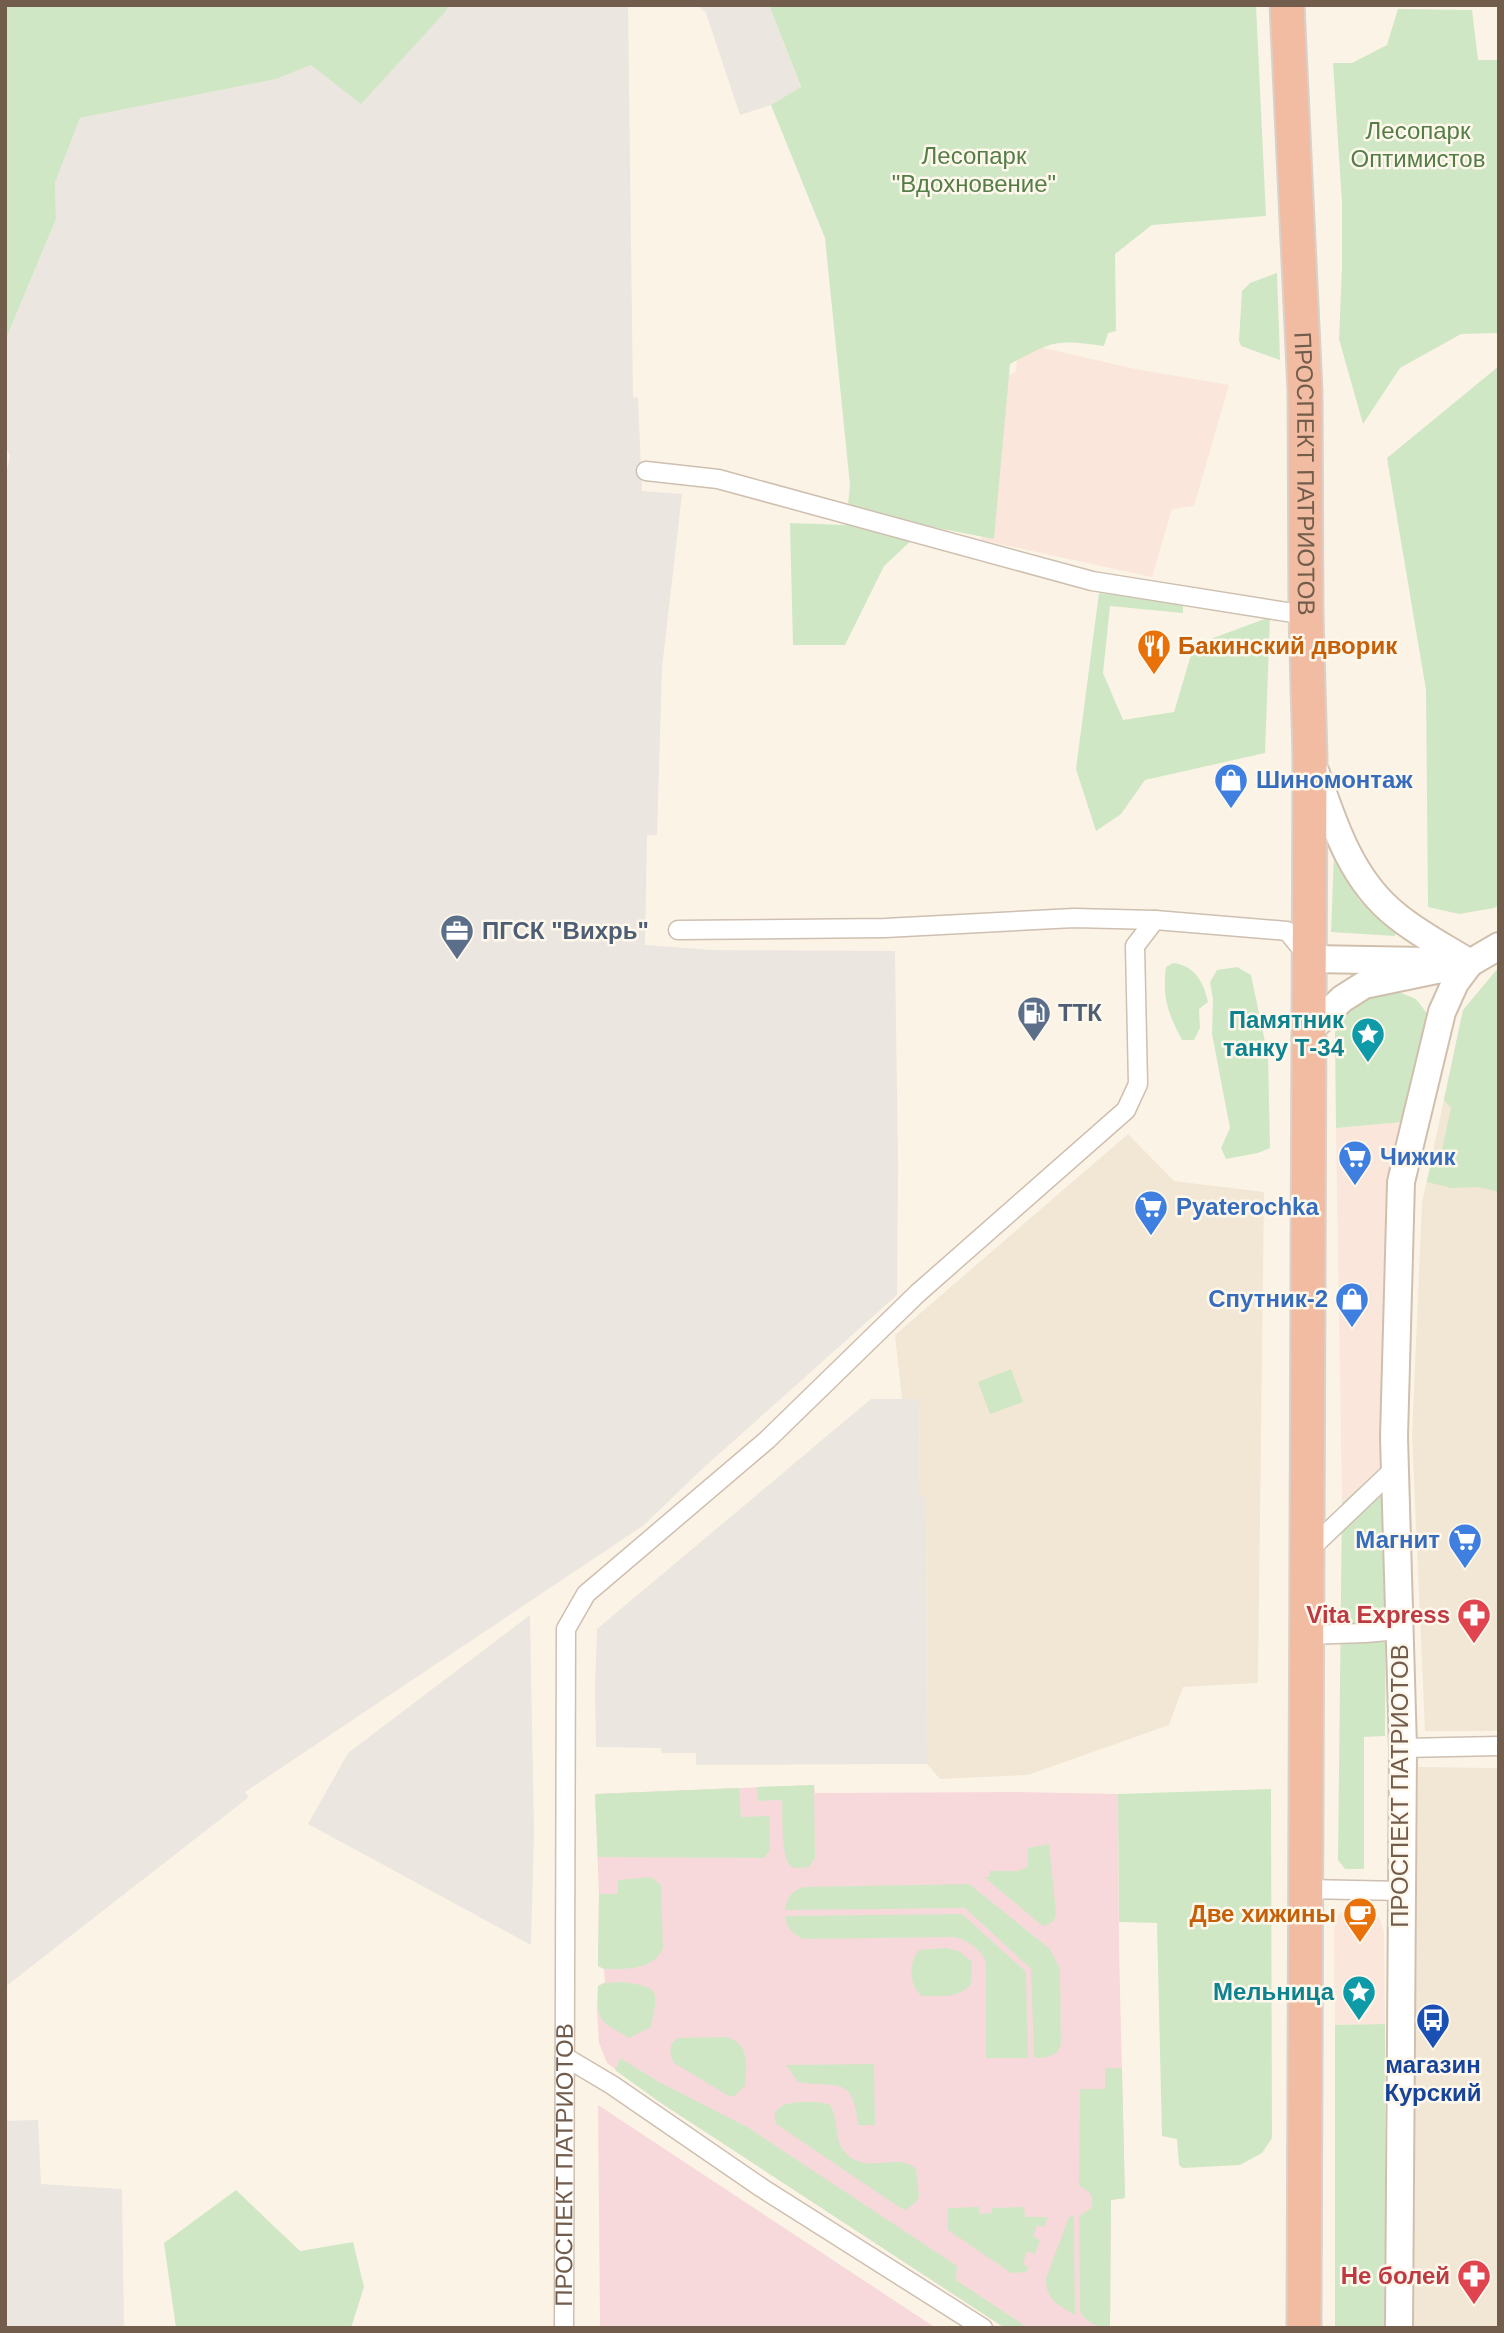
<svg xmlns="http://www.w3.org/2000/svg" width="1504" height="2333" viewBox="0 0 1504 2333" font-family="Helvetica,sans-serif">
<style>
.residential{fill:#f2e7d5}
.commercial{fill:#fae6da}
.industrial{fill:#ebe6df}
.medical{fill:#f8d9db}
.green{fill:#d0e7c5}
.lines{fill:none;stroke-linecap:round;stroke-linejoin:round}
.street-casing{stroke:#cebfb0;stroke-width:21}
.secondary-casing{stroke:#d0bfad;stroke-width:30}
.highway-casing{stroke:#d8d2cd;stroke-width:37}
.street{stroke:#fff;stroke-width:18}
.secondary{stroke:#fff;stroke-width:26}
.highway{stroke:#f1bca1;stroke-width:33}
.labels{text-anchor:middle;stroke-width:5;stroke-linejoin:round;paint-order:stroke}
.park-label{font-size:24px;fill:#547d48;stroke:#fef8ec}
.street-label{font-size:24px;fill:#725d4c;stroke:#fef8ec}
.food-label{font-size:24px;font-weight:bold;fill:#c56008;stroke:#fef8ec;text-anchor:start}
.shop-label{font-size:24px;font-weight:bold;fill:#366cbe;stroke:#fef8ec;text-anchor:start}
.service-label{font-size:24px;font-weight:bold;fill:#4e5e75;stroke:#fef8ec;text-anchor:start}
.culture-label{font-size:24px;font-weight:bold;fill:#0d838f;stroke:#fef8ec;text-anchor:end}
.health-label{font-size:24px;font-weight:bold;fill:#be3a42;stroke:#fef8ec;text-anchor:end}
.transit-label{font-size:24px;font-weight:bold;fill:#164399;stroke:#fef8ec}
</style>
<rect width="100%" height="100%" fill="#fbf4e6"/>
<g class="residential">
<polygon points="1499,976 1499,1731 1425,1731 1412,1435 1422,1203 1461,1019"/>
<polygon points="1128,1134 1174,1181 1264,1192 1258,1683 1183,1687 1169,1725 1028,1775 940,1779 927,1764 926,1497 920,1496 919,1399 902,1399 895,1335"/>
<polygon points="1418,1767 1499,1768 1499,2328 1413,2328"/>
</g>
<g class="commercial">
<polygon points="1018,342 1130,368 1229,385 1194,506 1172,509 1152,577 981,540 1001,378 1016,372"/>
<polygon points="1403,1122 1392,1458 1342,1503 1336,1128"/>
<polygon points="1350,1906 1373,1910 1380,1919 1384,1932 1385,2024 1335,2025 1334,1930 1338,1915"/>
</g>
<g class="industrial">
<polygon points="448,5 628,5 633,397 638,398 642,491 682,494 662,668 657,835 647,835 645,945 712,950 895,951 898,1163 897,1295 700,1471 644,1525 245,1792 249,1797 5,1987 5,478 10,456 5,445 5,341 56,219 55,183 80,118 276,79 446,11"/>
<polygon points="697,5 769,5 801,88 771,105 740,115 706,13"/>
<polygon points="871,1399 919,1399 920,1496 926,1496 927,1764 696,1765 696,1753 662,1753 661,1748 596,1747 595,1686 597,1629"/>
<polygon points="530,1615 534,1832 531,1945 308,1824 348,1753"/>
<polygon points="38,2120 41,2184 122,2189 124,2328 5,2328 5,2121"/>
</g>
<g class="medical">
<polygon points="814,1785 815,1793 1017,1792 1118,1794 1119,1949 1125,2198 1111,2200 1110,2328 1005,2328 658,2101 607,2063 599,2043 597,2011 598,1986 605,1982 604,1969 598,1966 599,1894 595,1794"/>
<polygon points="598,2105 936,2328 600,2328"/>
</g>
<g class="green">
<polygon points="5,5 448,5 446,11 361,104 311,65 276,79 80,118 55,183 56,219 5,341"/>
<path d="M 769,5 L 1256,5 L 1266,216 L 1152,225 L 1115,254 L 1116,331 L 1108,333 L 1104,346 C 1055,339 1053,341 1010,364 L 994,539 L 927,526 L 884,566 L 845,645 L 793,645 L 790,523 L 846,525 L 850,485 L 825,238 L 771,105 L 801,87 Z"/>
<polygon points="1398,9 1472,10 1478,60 1499,60 1499,333 1461,334 1400,368 1363,424 1339,339 1342,268 1342,203 1333,63 1352,63 1387,45"/>
<polygon points="1277,273 1280,360 1241,346 1239,341 1242,291 1250,283"/>
<polygon points="1499,366 1499,905 1494,908 1459,914 1428,907 1426,690 1387,458"/>
<polygon points="1099,593 1183,602 1183,613 1110,606 1103,673 1123,720 1174,712 1194,645 1270,617 1265,753 1145,780 1121,814 1096,831 1076,769"/>
<polygon points="1334,854 1359,900 1396,932 1395,936 1331,932"/>
<path d="M 1173,963 C 1194,965 1204,982 1208,1002 L 1199,1009 L 1200,1028 L 1194,1040 L 1182,1040 C 1168,1013 1162,998 1166,967 Z"/>
<polygon points="1237,967 1251,975 1268,1056 1270,1148 1258,1153 1226,1159 1221,1148 1230,1128 1212,1034 1213,999 1210,982 1217,970"/>
<polygon points="1499,967 1499,1192 1478,1187 1451,1188 1427,1182 1430,1168 1441,1154 1451,1108 1444,1100 1463,1010"/>
<polygon points="1387,987 1416,999 1432,1020 1403,1122 1336,1128 1335,1032 1352,998"/>
<polygon points="1011,1369 1023,1402 990,1414 978,1382"/>
<polygon points="1387,1463 1385,1736 1364,1737 1364,1869 1345,1869 1338,1860 1342,1503"/>
<path d="M 814,1785 L 815,1858 L 809,1867 C 804,1867 797,1869 792,1867 C 780,1862 783,1813 782,1800 L 758,1801 L 757,1787 Z"/>
<polygon points="739,1788 741,1817 770,1816 770,1850 764,1858 598,1857 595,1794"/>
<polygon points="1271,1789 1272,2138 1262,2153 1240,2165 1183,2168 1179,2165 1177,2139 1162,2136 1157,1923 1119,1922 1118,1794"/>
<polygon points="1049,1844 1056,1913 1054,1921 1045,1926 1040,1924 984,1877 990,1877 989,1871 1017,1871 1028,1867 1028,1848"/>
<path d="M 651,1877 L 661,1885 L 663,1948 C 653,1971 626,1969 604,1969 L 598,1966 L 599,1894 L 618,1894 L 618,1880 Z"/>
<path d="M 969,1884 L 1050,1949 L 1060,1969 L 1061,2045 C 1056,2058 1046,2057 1034,2058 L 1031,1969 L 965,1908 L 785,1910 C 788,1896 791,1891 804,1887 Z"/>
<path d="M 962,1914 L 1026,1972 L 1028,2058 L 986,2058 L 986,1961 C 977,1947 970,1941 954,1937 L 803,1939 C 792,1934 787,1928 785,1916 Z"/>
<path d="M 946,1948 L 959,1951 L 972,1962 L 971,1984 C 959,1999 940,1996 922,1996 C 909,1986 908,1963 919,1950 Z"/>
<path d="M 621,1982 C 662,1987 658,1990 651,2027 L 629,2038 C 598,2020 597,2022 598,1986 L 605,1983 Z"/>
<polygon points="1385,2024 1385,2328 1335,2328 1335,2025"/>
<path d="M 726,2037 C 750,2043 747,2065 745,2086 L 734,2096 L 729,2096 L 674,2063 C 669,2053 668,2043 679,2038 Z"/>
<polygon points="620,2058 659,2082 749,2128 957,2266 956,2280 1028,2328 1005,2328 658,2101 615,2070"/>
<path d="M 874,2064 L 875,2125 L 858,2125 C 853,2073 836,2089 798,2082 L 786,2065 Z"/>
<path d="M 1105,2068 L 1122,2068 L 1125,2198 L 1111,2200 L 1110,2328 C 1098,2328 1085,2322 1080,2311 L 1079,2216 L 1091,2208 C 1095,2197 1090,2191 1079,2186 L 1080,2089 L 1105,2089 Z"/>
<path d="M 815,2102 L 829,2104 C 840,2118 833,2138 844,2151 C 865,2177 897,2151 916,2169 L 919,2196 L 916,2202 L 906,2210 L 899,2207 L 776,2124 C 768,2100 800,2102 815,2102 Z"/>
<polygon points="236,2190 300,2251 353,2242 364,2287 351,2328 176,2328 164,2243"/>
<polygon points="979,2207 979,2214 992,2213 992,2208 1024,2207 1025,2217 1048,2217 1044,2227 1037,2225 1033,2237 1040,2240 1035,2254 1027,2251 1023,2264 1029,2267 1026,2272 1011,2273 948,2230 948,2208"/>
<path d="M 1074,2216 L 1075,2315 C 1058,2305 1045,2299 1046,2278 L 1069,2217 Z"/>
</g>
<g class="lines">
<g class="street-casing">
<g id="street">
<polyline points="646,471 718,479 1092,581 1306,615"/>
<polyline points="678,930 885,928 1074,918 1155,920 1287,931 1306,954"/>
<polyline points="1306,1553 1394,1469"/>
<polyline points="1306,1635 1365,1633 1399,1630"/>
<polyline points="1403,1748 1499,1746"/>
<polyline points="1306,1889 1402,1891"/>
<polyline points="565,2057 612,2085 762,2188 983,2328"/>
<path id="s1" d="M 564,2328 L 566,1629 L 586,1594 L 767,1440 L 918,1293 L 1126,1110 L 1138,1084 L 1135,946 L 1155,920"/>
</g>
</g>
<g class="secondary-casing">
<g id="secondary">
<path d="M 1316,773 C 1334,825 1352,881 1397,916 C 1419,934 1446,948 1470,963"/>
<polyline points="1311,959 1426,961"/>
<polyline points="1310,1030 1342,999 1364,985 1470,963"/>
<polyline points="1399,2328 1403,1748 1394,1437 1401,1182 1442,1012 1455,983 1470,963 1499,946"/>
</g>
</g>
<g class="highway-casing">
<g id="highway">
<path id="s2" d="M 1287,5 L 1305,391 L 1306,615 L 1310,757 L 1304,2328"/>
</g>
</g>
<use href="#street" class="street"/>
<use href="#secondary" class="secondary"/>
<use href="#highway" class="highway"/>
</g>
<defs>
<g id="restaurant-pin" transform="scale(1.75)"><path d="M0 17L-7.5 6A9.5 9.5 0 1 1 7.5 6Z" fill="#e8710a" stroke="#fef8ec"/><path d="M-5-6h1v4h1v-4h1v4h1v-4h1v5L-1.5 .5V6h-2V.5L-5-1ZM5-6V6H3V1.5H1.5Q1.5-4 5-6Z" fill="#fff"/></g>
<g id="shop-pin" transform="scale(1.75)"><path d="M0 17L-7.5 6A9.5 9.5 0 1 1 7.5 6Z" fill="#3f7fe0" stroke="#fef8ec"/><path d="M-5-2.5h2.3a2.7 3.5 0 0 1 5.4 0H5L5.5 6h-11ZM-1.5-2.5h3a1.5 2.3 0 0 0-3 0Z" fill="#fff"/></g>
<g id="office-pin" transform="scale(1.75)"><path d="M0 17L-7.5 6A9.5 9.5 0 1 1 7.5 6Z" fill="#5c6f8a" stroke="#fef8ec"/><path d="M-6-3h4V-5.5h4V-3h4V5H-6ZM-1-4.5V-3h2v-1.5ZM-6 0V1H6V0Z" fill="#fff"/></g>
<g id="fuel-pin" transform="scale(1.75)"><path d="M0 17L-7.5 6A9.5 9.5 0 1 1 7.5 6Z" fill="#5c6f8a" stroke="#fef8ec"/><path d="M-5.5-6h7V0h2V4h1.3V-2.5L3-4.5l.8-.8L6-3V5H2.5V1h-1V6h-7ZM-4.2-4.7v3.2H.2V-4.7Z" fill="#fff"/></g>
<g id="sight-pin" transform="scale(1.75)"><path d="M0 17L-7.5 6A9.5 9.5 0 1 1 7.5 6Z" fill="#0f9aa8" stroke="#fef8ec"/><path d="M0-6L1.8-2.2L6-1.7L2.9 1.2L3.7 5.4L0 3.3L-3.7 5.4L-2.9 1.2L-6-1.7L-1.8-2.2Z" fill="#fff"/></g>
<g id="supermarket-pin" transform="scale(1.75)"><path d="M0 17L-7.5 6A9.5 9.5 0 1 1 7.5 6Z" fill="#3f7fe0" stroke="#fef8ec"/><path d="M-6-5.5h2.5l.6 2H6L4.5 2H-2.5L-4.4-4H-6ZM-1.5 3.2a1.3 1.3 0 1 0 .1 0ZM3 3.2a1.3 1.3 0 1 0 .1 0Z" fill="#fff"/></g>
<g id="pharmacy-pin" transform="scale(1.75)"><path d="M0 17L-7.5 6A9.5 9.5 0 1 1 7.5 6Z" fill="#e0444e" stroke="#fef8ec"/><path d="M-2-6h4v4h4v4h-4v4h-4v-4h-4v-4h4Z" fill="#fff"/></g>
<g id="cafe-pin" transform="scale(1.75)"><path d="M0 17L-7.5 6A9.5 9.5 0 1 1 7.5 6Z" fill="#e8710a" stroke="#fef8ec"/><path d="M-5.5-4.5H6V0H3Q3 3.5 0 3.5H-2.5Q-5.5 3.5-5.5 0ZM3-3.2v2h1.7v-2ZM-6 4.5H4V6H-6Z" fill="#fff"/></g>
<g id="bus-pin" transform="scale(1.75)"><path d="M0 17L-7.5 6A9.5 9.5 0 1 1 7.5 6Z" fill="#1a4fb4" stroke="#fef8ec"/><path d="M-5-6H5V4H4V6H2V4H-2V6H-4V4H-5ZM-3.5-4V0h7V-4ZM-3.5 1.2v1.5H-2V1.2ZM2 1.2v1.5H3.5V1.2Z" fill="#fff"/></g>
</defs>
<g fill-rule="evenodd">
<use href="#restaurant-pin" x="1154" y="646"/>
<use href="#shop-pin" x="1231" y="780"/>
<use href="#office-pin" x="457" y="931"/>
<use href="#fuel-pin" x="1034" y="1013"/>
<use href="#sight-pin" x="1368" y="1034"/>
<use href="#supermarket-pin" x="1355" y="1157"/>
<use href="#supermarket-pin" x="1151" y="1207"/>
<use href="#shop-pin" x="1352" y="1299"/>
<use href="#supermarket-pin" x="1465" y="1540"/>
<use href="#pharmacy-pin" x="1474" y="1615"/>
<use href="#cafe-pin" x="1360" y="1914"/>
<use href="#sight-pin" x="1359" y="1992"/>
<use href="#bus-pin" x="1433" y="2020"/>
<use href="#pharmacy-pin" x="1474" y="2276"/>
</g>
<g class="labels">
<g class="park-label">
<text x="1418" y="139">Лесопарк<tspan x="1418" dy="28">Оптимистов</tspan></text>
<text x="974" y="164">Лесопарк<tspan x="974" dy="28">"Вдохновение"</tspan></text>
</g>
<g class="street-label">
<text dy="8" stroke="none"><textPath href="#s2" startOffset="469">ПРОСПЕКТ ПАТРИОТОВ</textPath></text>
<text transform="translate(1400 1786) rotate(-90)" y="8">ПРОСПЕКТ ПАТРИОТОВ</text>
<text dy="8" stroke="none"><textPath href="#s1" startOffset="163">ПРОСПЕКТ ПАТРИОТОВ</textPath></text>
</g>
<g class="food-label">
<text x="1178" y="654">Бакинский дворик</text>
<text x="1336" y="1922" text-anchor="end">Две хижины</text>
</g>
<g class="shop-label">
<text x="1256" y="788">Шиномонтаж</text>
<text x="1380" y="1165">Чижик</text>
<text x="1176" y="1215">Pyaterochka</text>
<text x="1328" y="1307" text-anchor="end">Спутник-2</text>
<text x="1440" y="1548" text-anchor="end">Магнит</text>
</g>
<g class="service-label">
<text x="482" y="939">ПГСК "Вихрь"</text>
<text x="1058" y="1021">ТТК</text>
</g>
<g class="culture-label">
<text x="1344" y="1028">Памятник<tspan x="1344" dy="28">танку Т-34</tspan></text>
<text x="1334" y="2000">Мельница</text>
</g>
<g class="health-label">
<text x="1450" y="1623">Vita Express</text>
<text x="1450" y="2284">Не болей</text>
</g>
<g class="transit-label">
<text x="1433" y="2073">магазин<tspan x="1433" dy="28">Курский</tspan></text>
</g>
</g>
<rect width="1504" height="2333" fill="none" stroke="#725d4c" stroke-width="14"/>
</svg>
